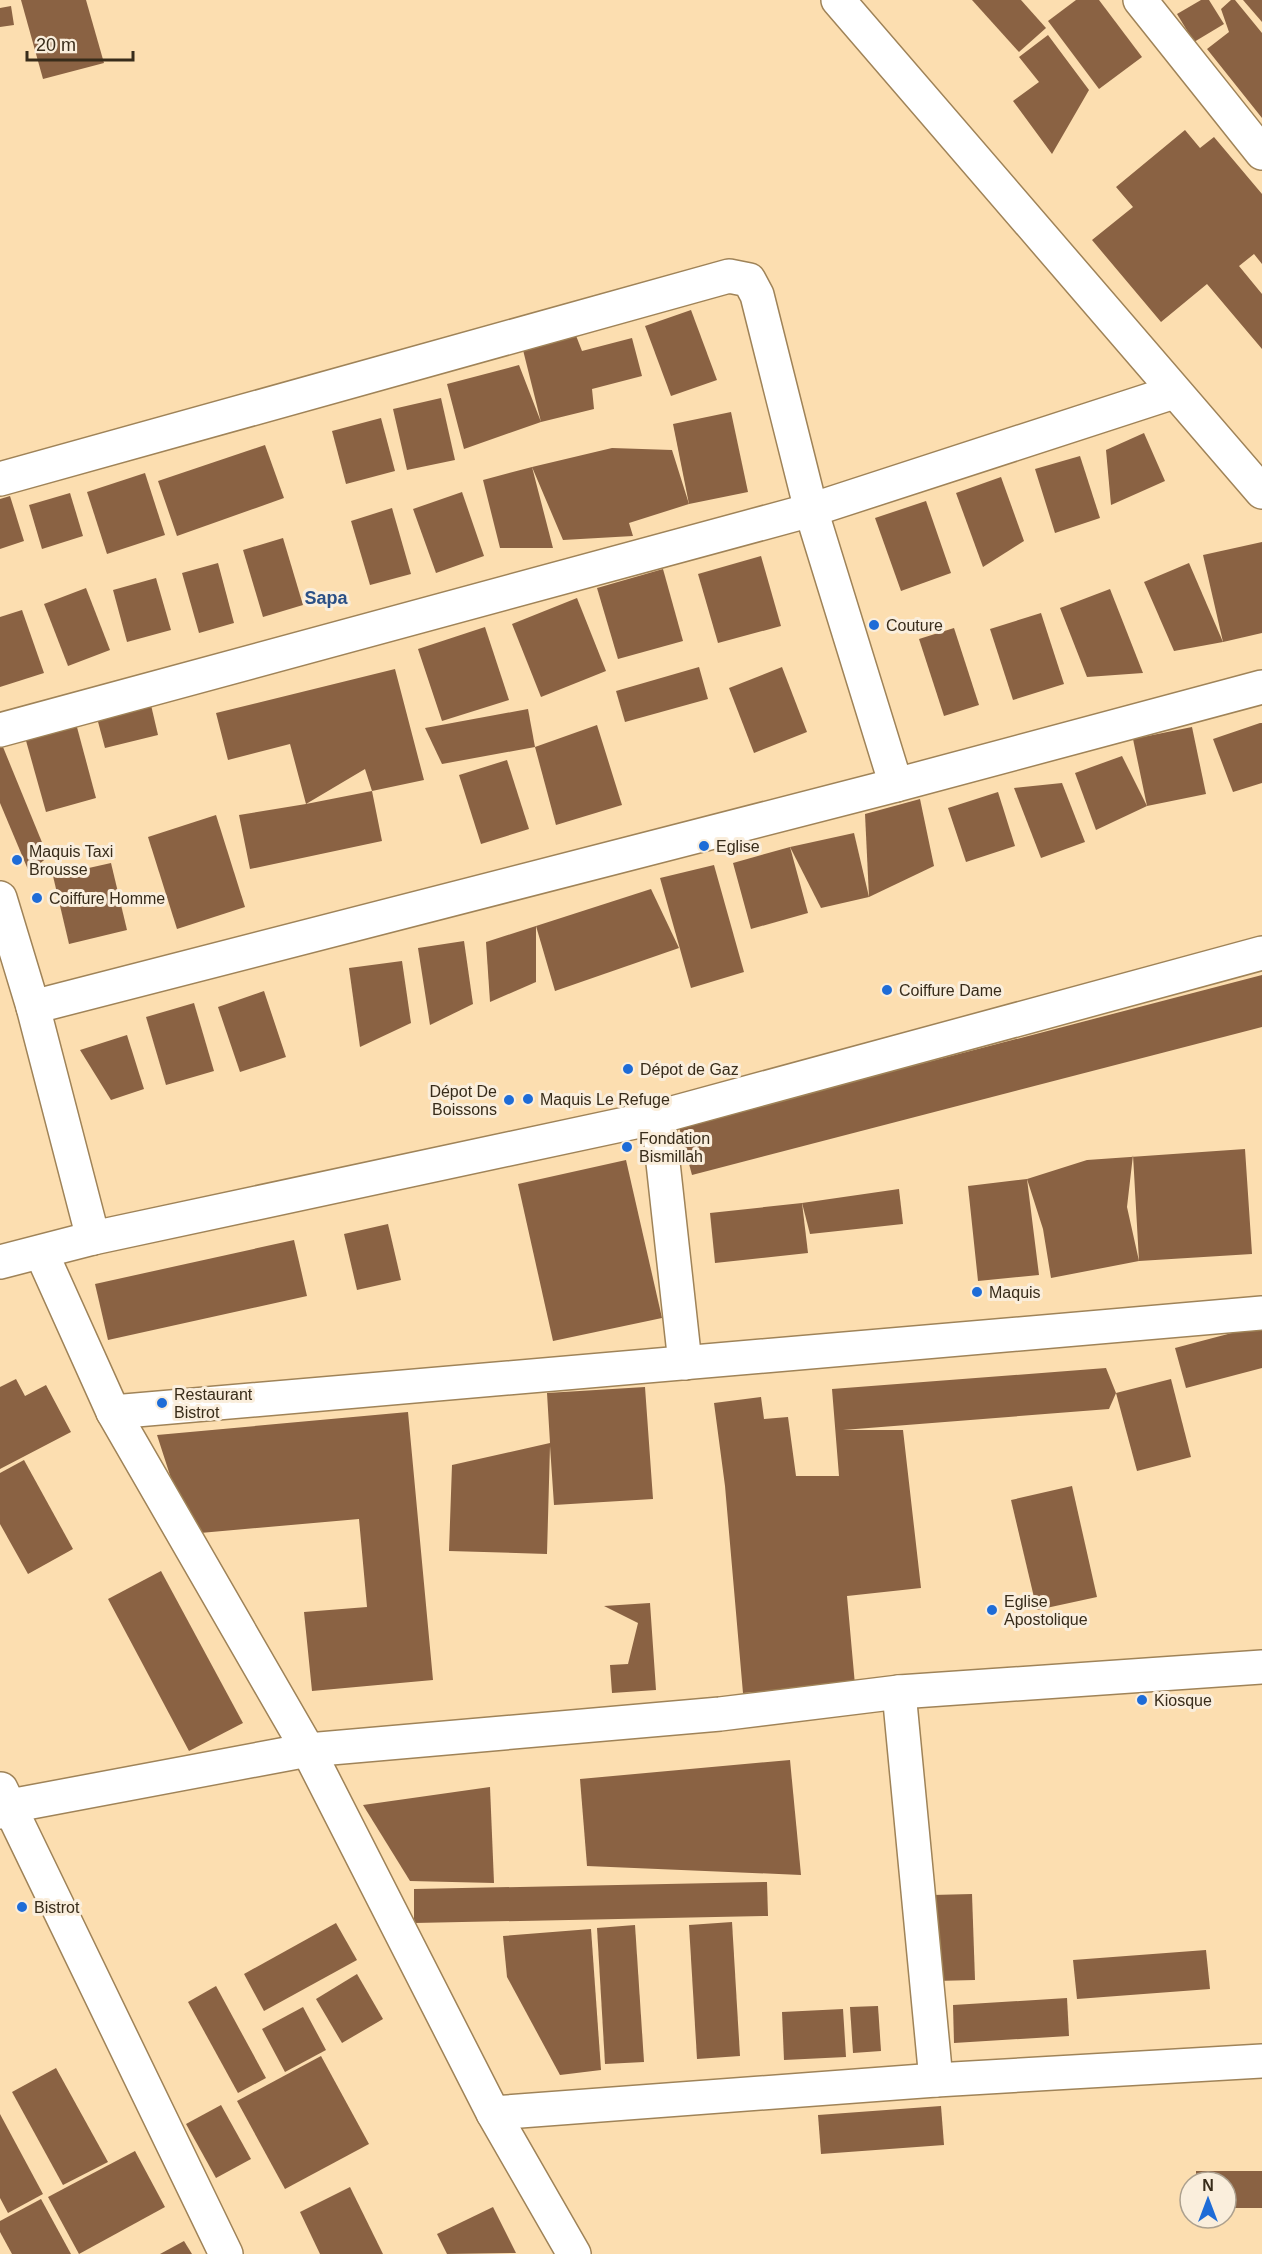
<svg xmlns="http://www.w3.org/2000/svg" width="1262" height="2254" viewBox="0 0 1262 2254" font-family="Helvetica,sans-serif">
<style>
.building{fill:#8a6243;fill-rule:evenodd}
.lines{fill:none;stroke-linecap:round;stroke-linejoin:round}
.minor-casing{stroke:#9f8358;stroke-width:36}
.minor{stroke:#fff;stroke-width:33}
.poi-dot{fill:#1e6cd7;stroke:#faeedc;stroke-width:2}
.labels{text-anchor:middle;stroke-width:6;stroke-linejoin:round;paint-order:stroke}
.poi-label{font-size:16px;fill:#382c1a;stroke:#faeedc;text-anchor:start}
.neighbourhood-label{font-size:18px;font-weight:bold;fill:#2b5086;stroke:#faeedc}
</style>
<rect width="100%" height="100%" fill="#fcdeb0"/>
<g class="building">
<polygon points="21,0 86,0 104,63 43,79"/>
<polygon points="972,0 1021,0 1046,28 1019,52"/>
<polygon points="1076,0 1099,0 1142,57 1099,89 1048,21"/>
<polygon points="1201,0 1209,0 1224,24 1194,42 1177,14"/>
<polygon points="1231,0 1235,0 1262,33 1262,118 1207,49 1229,32 1221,9"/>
<polygon points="1243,0 1262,0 1262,22"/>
<polygon points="11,6 14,25 0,27 0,8"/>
<polygon points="1048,35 1089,90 1052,154 1013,101 1039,82 1019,57"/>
<polygon points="1185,130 1200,148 1214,137 1262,194 1262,264 1254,254 1239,266 1262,294 1262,349 1207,284 1161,322 1092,240 1133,207 1116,187"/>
<polygon points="691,310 717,380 671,396 645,326"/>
<polygon points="575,333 582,351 632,338 642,376 592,389 594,409 541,422 464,449 447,384 519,365 541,422 522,346"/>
<polygon points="441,398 455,460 407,470 393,409"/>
<polygon points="731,412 748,492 689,504 673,424"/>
<polygon points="381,418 395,471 346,484 332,431"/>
<polygon points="1144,433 1165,481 1111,505 1106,450"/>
<polygon points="265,445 284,498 177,536 158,481"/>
<polygon points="612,448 672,450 689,504 629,523 633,536 563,540 532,467 553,548 500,548 483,480 532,467"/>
<polygon points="1080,456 1100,518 1055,533 1035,469"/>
<polygon points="145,473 165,535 107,554 87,492"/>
<polygon points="1001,477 1024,541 983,567 956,493"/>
<polygon points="462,492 484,556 436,573 413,509"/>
<polygon points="70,493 83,536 42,549 29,505"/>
<polygon points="10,496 24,541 0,549 0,499"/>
<polygon points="926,501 951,573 901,591 875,518"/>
<polygon points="392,508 411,574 370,585 351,521"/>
<polygon points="283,538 303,605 263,617 243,550"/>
<polygon points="1262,542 1262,633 1223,642 1203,555"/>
<polygon points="761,556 781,626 718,643 698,574"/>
<polygon points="218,563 234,623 199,633 182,573"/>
<polygon points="1189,563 1223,642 1174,651 1144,582"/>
<polygon points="663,569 683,641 618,659 597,588"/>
<polygon points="156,578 171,630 127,642 113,590"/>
<polygon points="86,588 110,650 68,666 44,604"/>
<polygon points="1110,589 1143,673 1087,677 1060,608"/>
<polygon points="577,598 606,671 541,697 512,624"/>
<polygon points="22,610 44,673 0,687 0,617"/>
<polygon points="1041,613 1064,684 1013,700 990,629"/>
<polygon points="485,627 509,700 442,721 418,649"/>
<polygon points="954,628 979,705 944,716 919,639"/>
<polygon points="699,667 708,699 625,722 616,691"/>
<polygon points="782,667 807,732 754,753 729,688"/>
<polygon points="395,669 424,780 372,791 365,769 306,804 372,791 382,841 250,869 239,815 306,804 290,744 228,760 216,713"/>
<polygon points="151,705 158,735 105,748 97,718"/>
<polygon points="528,709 535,747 442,764 425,728"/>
<polygon points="74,716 96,798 46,812 23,730"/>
<polygon points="1260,723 1262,723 1262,783 1233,792 1213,739"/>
<polygon points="597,725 622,805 556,825 535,747"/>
<polygon points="1192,727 1206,794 1147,806 1133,739"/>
<polygon points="3,747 48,857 29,872 0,803 0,748"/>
<polygon points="1122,756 1147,806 1096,830 1075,773"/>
<polygon points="507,760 529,829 481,844 459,775"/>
<polygon points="1062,783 1085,842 1041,858 1014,788"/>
<polygon points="998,792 1015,846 966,862 948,808"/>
<polygon points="920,799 934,866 869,897 865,814"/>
<polygon points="216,815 245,907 177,929 148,837"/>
<polygon points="854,833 869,897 821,908 790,847"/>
<polygon points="790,847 808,913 751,929 733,863"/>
<polygon points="111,863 127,930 69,944 53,876"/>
<polygon points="714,865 744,972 691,988 660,878"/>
<polygon points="651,889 679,948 555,991 536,926"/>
<polygon points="536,926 536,982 490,1002 486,942"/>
<polygon points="464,941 473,1004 430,1025 418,948"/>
<polygon points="402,961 411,1023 360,1047 349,968"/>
<polygon points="1262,975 1262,1027 692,1175 679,1127"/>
<polygon points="264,991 286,1057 240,1072 218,1007"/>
<polygon points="194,1003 214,1071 166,1085 146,1017"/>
<polygon points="127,1035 144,1089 111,1100 80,1050"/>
<path d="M 1245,1149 L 1252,1254 L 1139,1261 L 1051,1278 L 1043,1229 L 1027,1179 L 1039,1275 L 978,1281 L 968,1186 L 1027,1179 L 1087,1160 ZM 1133,1155 L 1139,1261 L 1127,1207 Z"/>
<polygon points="626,1160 662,1318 553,1341 518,1184"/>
<polygon points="899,1189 903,1224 810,1234 802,1203"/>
<polygon points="802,1203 808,1253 715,1263 710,1213"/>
<polygon points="388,1224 401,1280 357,1290 344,1234"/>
<polygon points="294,1240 307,1296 108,1340 95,1284"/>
<polygon points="1262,1325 1262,1368 1186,1388 1175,1348"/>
<polygon points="1106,1368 1116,1393 1109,1409 843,1430 903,1430 921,1588 847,1596 855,1685 743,1693 725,1486 714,1403 761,1397 764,1419 788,1417 796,1476 839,1476 832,1389"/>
<polygon points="16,1379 25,1396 46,1385 71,1432 0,1469 0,1387"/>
<polygon points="1171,1379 1191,1457 1137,1471 1116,1393"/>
<polygon points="645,1387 653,1499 554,1505 550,1446 547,1554 449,1551 452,1465 550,1443 547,1393"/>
<polygon points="408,1412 433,1680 312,1691 304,1612 367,1607 359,1519 189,1534 157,1435"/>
<polygon points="24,1460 73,1549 28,1574 0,1524 0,1473"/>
<polygon points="1072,1486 1097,1597 1037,1610 1011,1500"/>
<polygon points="161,1571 243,1723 189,1751 108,1599"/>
<polygon points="650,1603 656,1690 612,1693 610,1665 628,1664 638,1623 604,1606"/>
<polygon points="790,1760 801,1875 587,1866 580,1779"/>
<polygon points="490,1787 494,1883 410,1881 363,1805"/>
<polygon points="767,1882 768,1916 414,1923 414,1889"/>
<polygon points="972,1894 975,1980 935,1981 932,1895"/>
<polygon points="732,1922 740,2056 697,2059 689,1925"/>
<polygon points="336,1923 357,1960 264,2011 244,1974"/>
<polygon points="635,1925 644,2062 605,2064 597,1928"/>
<polygon points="591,1929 601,2070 560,2075 507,1977 503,1936"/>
<polygon points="1206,1950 1210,1989 1077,1999 1073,1960"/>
<polygon points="357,1974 383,2019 342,2043 316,1999"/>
<polygon points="216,1986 266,2078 238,2093 188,2002"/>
<polygon points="1067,1998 1069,2036 954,2043 953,2005"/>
<polygon points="878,2006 881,2051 853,2053 850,2007"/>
<polygon points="303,2007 326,2050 285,2072 262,2029"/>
<polygon points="843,2009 846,2057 784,2060 782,2012"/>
<polygon points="321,2056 369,2144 285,2189 237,2101"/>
<polygon points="56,2068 108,2162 63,2185 12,2092"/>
<polygon points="221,2105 251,2159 216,2178 186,2124"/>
<polygon points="941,2106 944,2145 821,2154 818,2115"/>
<polygon points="0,2114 43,2194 8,2213 0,2198"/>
<polygon points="135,2151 165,2207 79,2254 48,2197"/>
<polygon points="1196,2171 1262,2171 1262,2208 1226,2208 1226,2182 1196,2182"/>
<polygon points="350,2187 383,2254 320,2254 300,2212"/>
<polygon points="41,2199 71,2254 12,2254 0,2232 0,2221"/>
<polygon points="493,2207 516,2253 447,2254 437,2234"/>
<polygon points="184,2241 192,2254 160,2254"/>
</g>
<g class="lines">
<g class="minor-casing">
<g id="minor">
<polyline points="838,0 1262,492"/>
<polyline points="1140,0 1262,153"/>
<polyline points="0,479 729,276 749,280 757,295 811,510 896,785"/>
<polyline points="0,730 811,510 1174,392"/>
<polyline points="0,898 33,1007 93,1238"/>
<polyline points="33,1007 896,785 1262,687"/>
<polyline points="658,1117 685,1363"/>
<polyline points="41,1252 113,1412 308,1750 493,2113 574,2254"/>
<polyline points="0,1262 93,1238 658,1117 1262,953"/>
<polyline points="113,1412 1262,1313"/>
<polyline points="899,1692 936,2080"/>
<polyline points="1,1789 226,2254"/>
<polyline points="0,1812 10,1806 308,1750 720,1714 899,1692 1262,1667"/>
<polyline points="493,2113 936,2080 1262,2061"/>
</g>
</g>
<use href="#minor" class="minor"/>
</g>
<g class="poi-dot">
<circle cx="874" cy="625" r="6"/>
<circle cx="704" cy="846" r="6"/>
<circle cx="17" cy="860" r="6"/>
<circle cx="37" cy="898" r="6"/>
<circle cx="887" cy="990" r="6"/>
<circle cx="628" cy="1069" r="6"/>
<circle cx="528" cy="1099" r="6"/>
<circle cx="509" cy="1100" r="6"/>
<circle cx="627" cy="1147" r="6"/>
<circle cx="977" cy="1292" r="6"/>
<circle cx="162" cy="1403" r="6"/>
<circle cx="992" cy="1610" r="6"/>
<circle cx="1142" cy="1700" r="6"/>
<circle cx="22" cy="1907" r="6"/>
</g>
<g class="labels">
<g class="poi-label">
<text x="886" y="631">Couture</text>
<text x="716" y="852">Eglise</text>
<text x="29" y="857">Maquis Taxi<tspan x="29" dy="18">Brousse</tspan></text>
<text x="49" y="904">Coiffure Homme</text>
<text x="899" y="996">Coiffure Dame</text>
<text x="640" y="1075">Dépot de Gaz</text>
<text x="497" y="1097" text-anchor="end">Dépot De<tspan x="497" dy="18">Boissons</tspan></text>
<text x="540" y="1105">Maquis Le Refuge</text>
<text x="639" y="1144">Fondation<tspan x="639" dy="18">Bismillah</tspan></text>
<text x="989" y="1298">Maquis</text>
<text x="174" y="1400">Restaurant<tspan x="174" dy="18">Bistrot</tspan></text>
<text x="1004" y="1607">Eglise<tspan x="1004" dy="18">Apostolique</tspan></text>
<text x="1154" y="1706">Kiosque</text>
<text x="34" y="1913">Bistrot</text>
</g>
<g class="neighbourhood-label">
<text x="326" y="604">Sapa</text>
</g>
</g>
<g transform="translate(1208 2200)"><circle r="28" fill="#faeedc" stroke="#aca08e" stroke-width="1.5"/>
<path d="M0-4.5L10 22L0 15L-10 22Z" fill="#1e6cd7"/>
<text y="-9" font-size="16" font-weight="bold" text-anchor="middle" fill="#382c1a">N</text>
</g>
<path d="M27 51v9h106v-9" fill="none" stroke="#382c1a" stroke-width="3"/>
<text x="36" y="51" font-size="18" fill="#382c1a" stroke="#faeedc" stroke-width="4.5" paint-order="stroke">20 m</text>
</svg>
